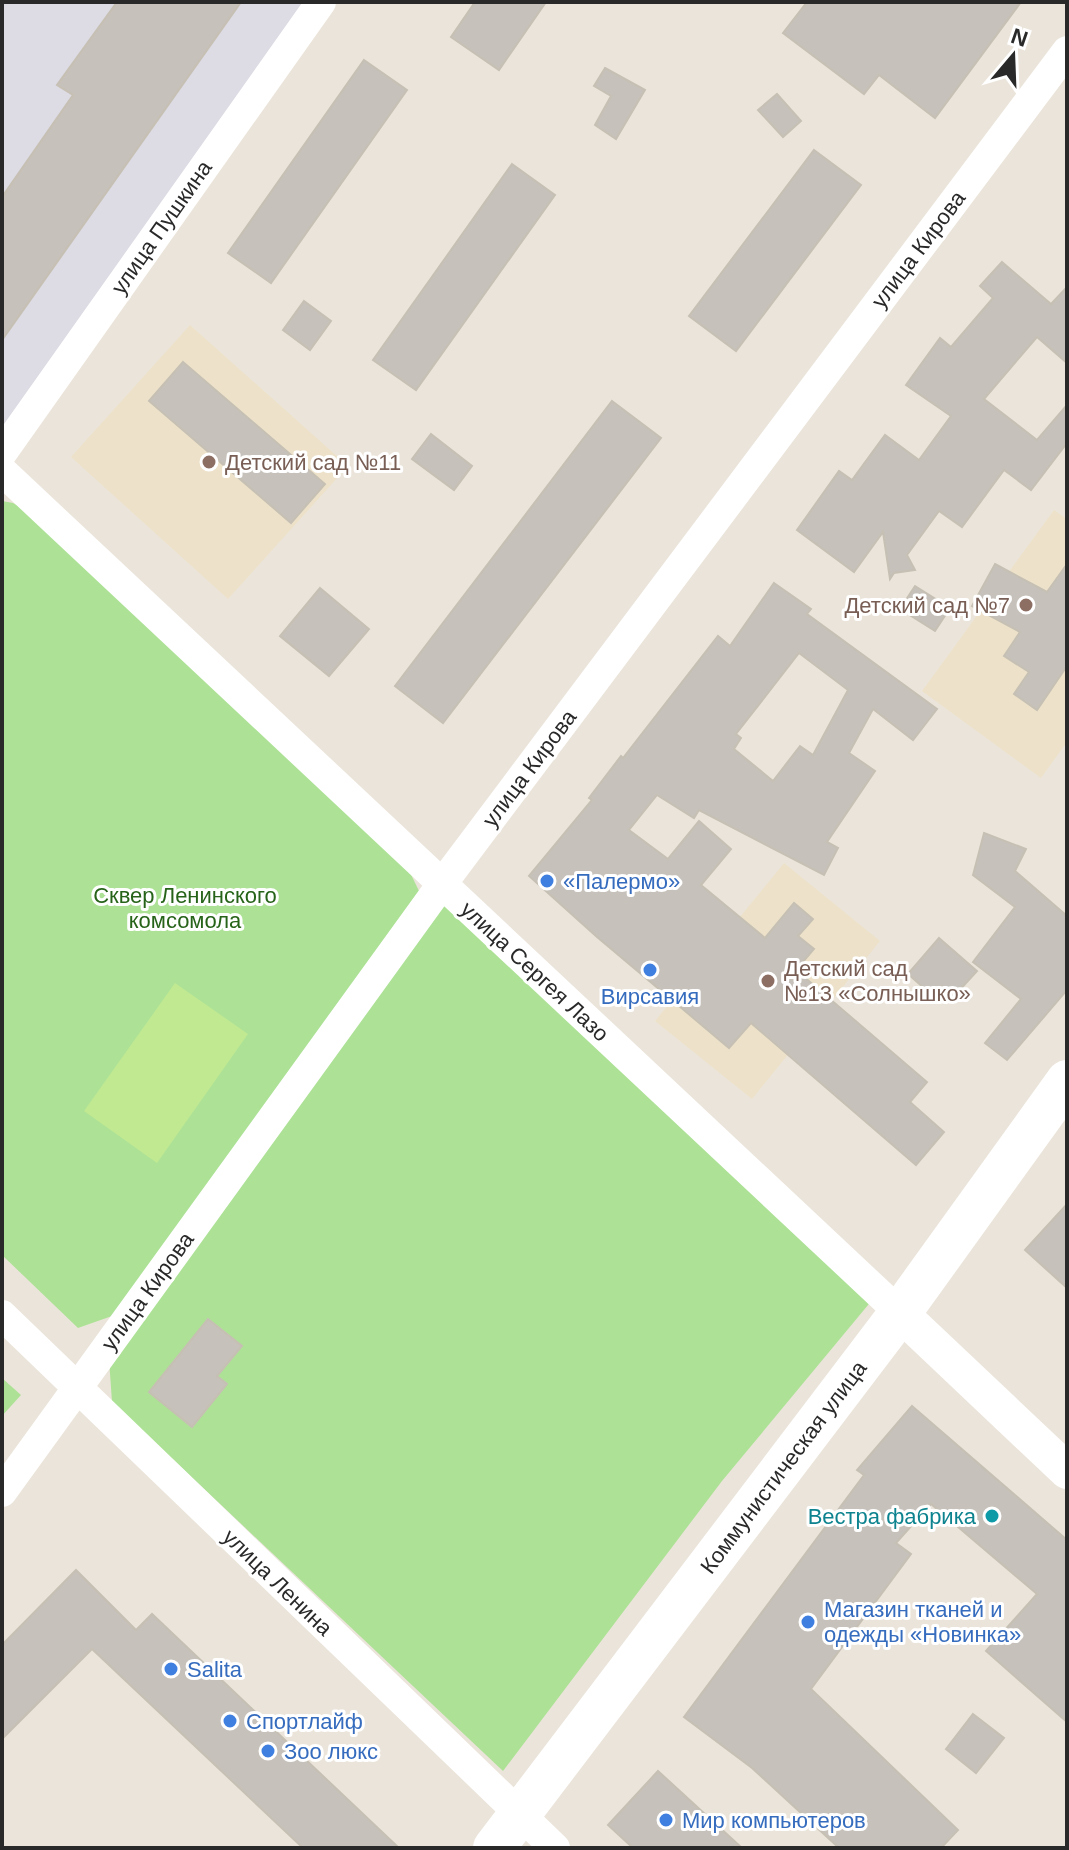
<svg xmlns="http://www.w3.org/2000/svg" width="1069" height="1850" viewBox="0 0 1069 1850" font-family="Arial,sans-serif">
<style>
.industrial{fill:#dddbe3}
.education{fill:#ede2c9}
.green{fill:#ade296}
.pitch{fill:#c1e992}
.building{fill:#c6c1ba;stroke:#c6c0b4;stroke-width:2;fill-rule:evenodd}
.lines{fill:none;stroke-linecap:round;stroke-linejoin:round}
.minor{stroke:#fff;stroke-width:30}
.tertiary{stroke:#fff;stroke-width:36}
.secondary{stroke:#fff;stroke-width:42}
.education-dot{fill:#8d6e63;stroke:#fff;stroke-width:3}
.shop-dot{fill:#3f7fe0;stroke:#fff;stroke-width:3}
.culture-dot{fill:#0f9aa8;stroke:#fff;stroke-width:3}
.labels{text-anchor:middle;stroke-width:6;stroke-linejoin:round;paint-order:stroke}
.street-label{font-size:22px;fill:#292929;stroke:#fff}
.education-label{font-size:22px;fill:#785e54;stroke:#fff;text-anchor:start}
.shop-label{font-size:22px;fill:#366cbe;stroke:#fff;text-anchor:start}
.park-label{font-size:22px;fill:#27641a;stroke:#fff}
.culture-label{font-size:22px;fill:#0d838f;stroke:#fff;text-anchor:end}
</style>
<rect width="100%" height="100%" fill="#ebe4da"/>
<polygon class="industrial" points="2,2 321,2 2,453"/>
<g class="education">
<polygon points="190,325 348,466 228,599 71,457"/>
<polygon points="1054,510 1067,519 1067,742 1041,778 922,691"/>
<polygon points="784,863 880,941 752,1099 655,1021"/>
</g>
<g class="green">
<polygon points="2,501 13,503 36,516 404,860 419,891 112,1316 78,1328 2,1255"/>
<polygon points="442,884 878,1293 722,1481 503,1771 112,1402 108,1345"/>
<polygon points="2,1378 21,1395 2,1416"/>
</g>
<polygon class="pitch" points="175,983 248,1034 157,1163 84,1111"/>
<g class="building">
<polygon points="117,2 241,2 2,340 2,197 73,95 57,85"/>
<polygon points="475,2 546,2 499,70 451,37"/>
<polygon points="807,2 1021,2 935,118 879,75 864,94 783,33"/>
<polygon points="364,60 407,90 271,283 228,253"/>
<polygon points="605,68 645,90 616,139 595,125 611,96 594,86"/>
<polygon points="777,94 801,121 783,137 758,110"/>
<polygon points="814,150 861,185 736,351 689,316"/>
<polygon points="512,164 555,195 416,390 373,360"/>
<polygon points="1002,262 1051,304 1067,287 1067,363 1037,337 984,399 1037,440 1067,405 1067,443 1031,490 1004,470 962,527 939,511 907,555 915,570 894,573 890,579 883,532 854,572 797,530 839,471 852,480 885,435 919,460 951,416 906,385 940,338 951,347 993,298 980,286"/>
<polygon points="304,301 331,321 310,350 283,330"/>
<polygon points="183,362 325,484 291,523 149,401"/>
<polygon points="612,401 661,438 443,723 395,686"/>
<polygon points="431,434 472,466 454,490 412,459"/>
<polygon points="995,564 1047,592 1067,564 1067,666 1037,710 1014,694 1029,672 1004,656 1020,632 972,606"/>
<path d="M 774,583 L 811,609 L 807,614 L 937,709 L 913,740 L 873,709 L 849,753 L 875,771 L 827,842 L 838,848 L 824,875 L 699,810 L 694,818 L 657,795 L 629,830 L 668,859 L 699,821 L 731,849 L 701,885 L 765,938 L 794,903 L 813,919 L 798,936 L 814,949 L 796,970 L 927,1082 L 910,1102 L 944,1132 L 916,1165 L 751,1023 L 729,1048 L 597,937 L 529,876 L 592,800 L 589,798 L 621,756 L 623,758 L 718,636 L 730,646 ZM 799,653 L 848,690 L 813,755 L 800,746 L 773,781 L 734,749 L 741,738 L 736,734 Z"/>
<polygon points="915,586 950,608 935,631 900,609"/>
<polygon points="320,588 369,629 329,676 280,636"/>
<polygon points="984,833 1026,849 1015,871 1067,916 1067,990 1007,1060 985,1043 1021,999 973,962 1015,907 973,875"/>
<polygon points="939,938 977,971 954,996 942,986 933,996 908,974"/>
<polygon points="1067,1204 1067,1288 1025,1250"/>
<polygon points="208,1319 242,1346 217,1376 227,1384 192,1427 149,1392"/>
<polygon points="912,1406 1067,1540 1067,1722 986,1651 1037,1594 931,1504 896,1543 911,1554 811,1689 958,1830 941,1848 839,1848 752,1768 684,1717 864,1475 857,1470"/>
<polygon points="76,1570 136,1630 152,1614 399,1848 303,1848 92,1649 2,1739 2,1645"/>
<polygon points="973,1714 1004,1738 976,1773 946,1749"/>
<polygon points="658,1771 742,1848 633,1848 608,1825"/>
</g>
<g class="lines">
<g class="minor">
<polyline points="2,453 321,2"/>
<polyline points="2,471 900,1313"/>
<polyline points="2,1315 555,1848"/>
<polyline points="2,1492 442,884 1067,51"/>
</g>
<polyline class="tertiary" points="900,1313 1067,1471"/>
<polyline class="secondary" points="494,1848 900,1313 1067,1081"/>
</g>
<g class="education-dot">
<circle cx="209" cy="462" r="8"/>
<circle cx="1026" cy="605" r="8"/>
<circle cx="768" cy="981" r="8"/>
</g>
<g class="shop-dot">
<circle cx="547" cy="881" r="8"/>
<circle cx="650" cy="970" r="8"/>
<circle cx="808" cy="1622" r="8"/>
<circle cx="171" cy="1669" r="8"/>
<circle cx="230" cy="1721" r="8"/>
<circle cx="268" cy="1751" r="8"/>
<circle cx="666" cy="1820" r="8"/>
</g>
<circle class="culture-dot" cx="992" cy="1516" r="8"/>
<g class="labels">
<g class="street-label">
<text transform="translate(161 227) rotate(-55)" y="8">улица Пушкина</text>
<text transform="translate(918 249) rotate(-53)" y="8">улица Кирова</text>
<text transform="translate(529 768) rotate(-53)" y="8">улица Кирова</text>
<text transform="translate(535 971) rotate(43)" y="8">улица Сергея Лазо</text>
<text transform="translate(147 1291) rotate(-54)" y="8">улица Кирова</text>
<text transform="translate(783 1467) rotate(-53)" y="8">Коммунистическая улица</text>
<text transform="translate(278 1582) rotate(44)" y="8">улица Ленина</text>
</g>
<g class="education-label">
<text x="225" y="470">Детский сад №11</text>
<text x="1010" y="613" text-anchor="end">Детский сад №7</text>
<text x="784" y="976">Детский сад<tspan x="784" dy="25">№13 «Солнышко»</tspan></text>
</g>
<g class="shop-label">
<text x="563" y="889">«Палермо»</text>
<text x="650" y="1004" text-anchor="middle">Вирсавия</text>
<text x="824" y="1617">Магазин тканей и<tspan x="824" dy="25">одежды «Новинка»</tspan></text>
<text x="187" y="1677">Salita</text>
<text x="246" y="1729">Спортлайф</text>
<text x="284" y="1759">Зоо люкс</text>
<text x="682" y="1828">Мир компьютеров</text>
</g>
<g class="park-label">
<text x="185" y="903">Сквер Ленинского<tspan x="185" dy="25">комсомола</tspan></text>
</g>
<g class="culture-label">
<text x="976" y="1524">Вестра фабрика</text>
</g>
</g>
<rect width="1069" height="1850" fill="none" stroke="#292929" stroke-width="8"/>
<g transform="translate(1013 56) rotate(19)" stroke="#ffffff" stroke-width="6" paint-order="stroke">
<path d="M0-6L14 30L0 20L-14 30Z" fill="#292929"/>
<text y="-12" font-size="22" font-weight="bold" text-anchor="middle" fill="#292929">N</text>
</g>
</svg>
